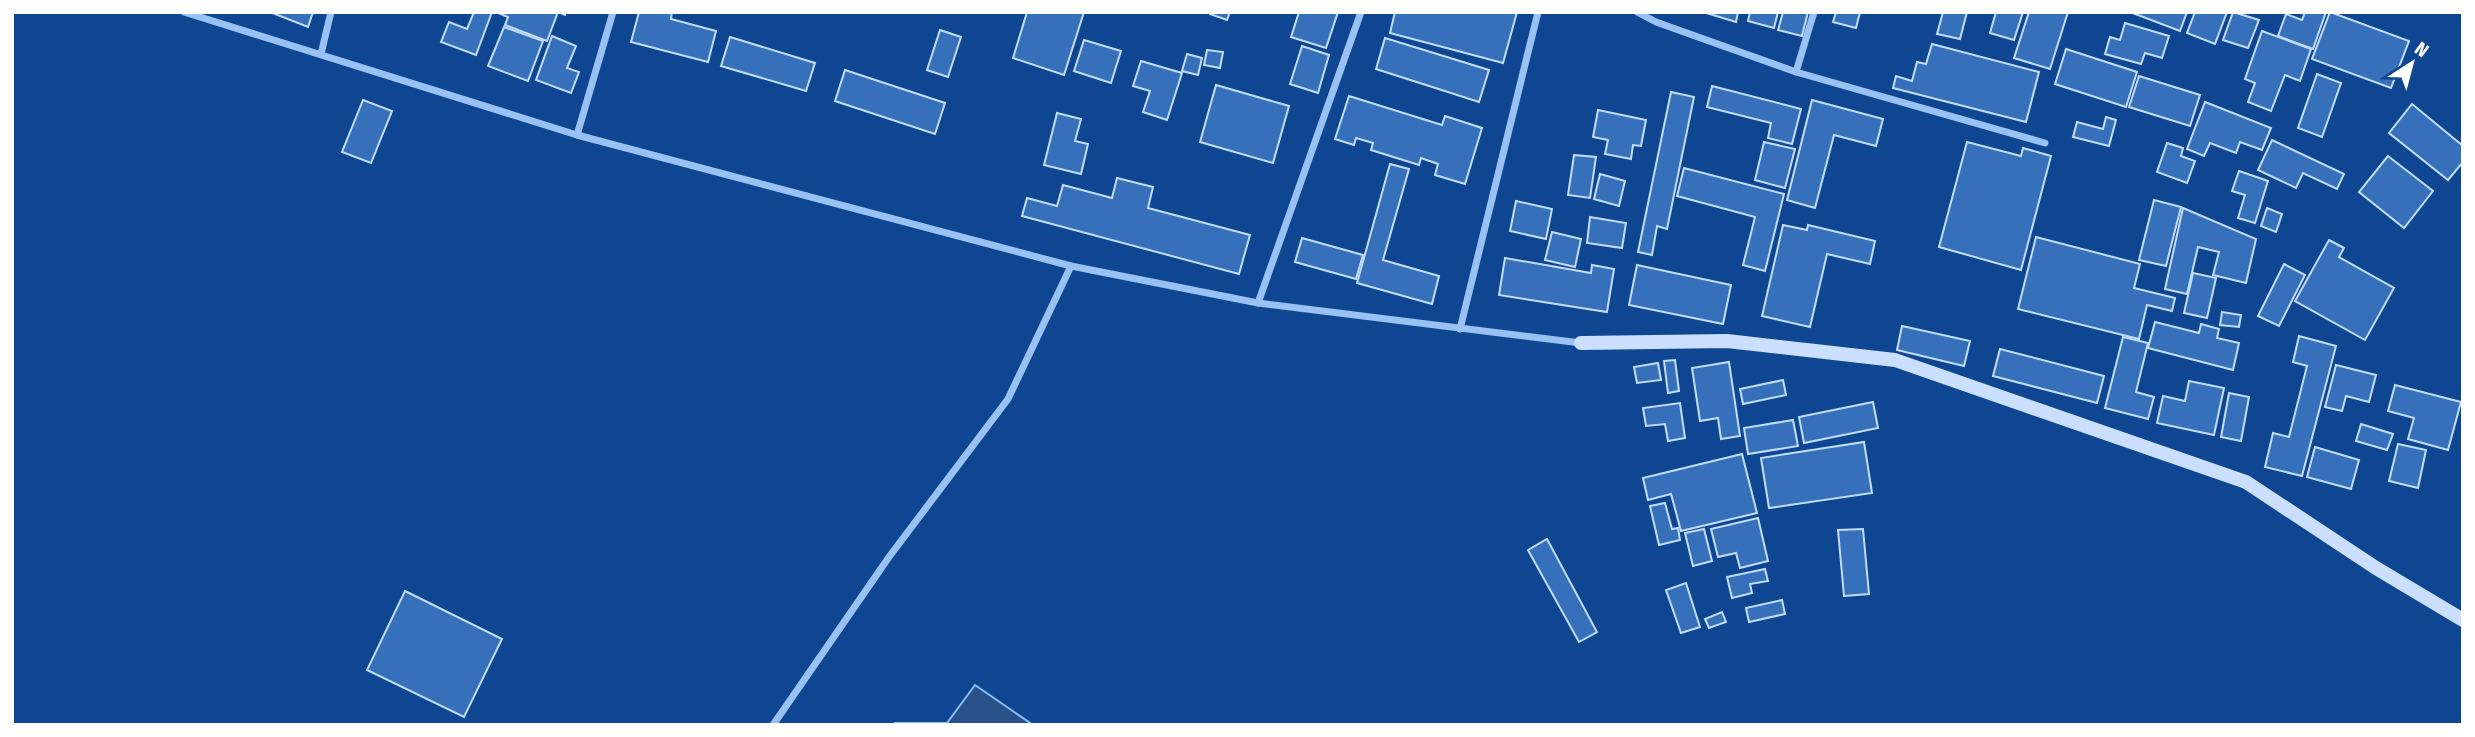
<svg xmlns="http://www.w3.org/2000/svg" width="2475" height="737" viewBox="0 0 2475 737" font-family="'Fira Sans Condensed',sans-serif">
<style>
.water{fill:#285189;stroke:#8bbcf7;stroke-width:2}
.building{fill:#3770ba;stroke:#c2dcfe;stroke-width:2}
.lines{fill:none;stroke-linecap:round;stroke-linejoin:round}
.street{stroke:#9ac1f4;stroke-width:7}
.secondary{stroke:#cadffd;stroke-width:14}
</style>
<rect width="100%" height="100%" fill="#0f4692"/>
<polygon class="water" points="975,685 1033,725 894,725 895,723 947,723"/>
<g class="building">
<polygon points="270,12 313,12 308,27"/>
<polygon points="474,12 492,12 476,55 441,42 449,22 467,29"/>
<polygon points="496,12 566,12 565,15 558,12 547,41 505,25 508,17"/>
<polygon points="639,12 672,12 671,19 716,31 708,62 631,42"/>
<polygon points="1027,12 1084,12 1064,75 1013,58"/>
<polygon points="1210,12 1230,12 1227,20 1210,14"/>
<polygon points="1299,12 1338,12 1326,48 1291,37"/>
<polygon points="1395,12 1517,12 1503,63 1390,33"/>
<polygon points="1703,12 1738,12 1736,22"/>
<polygon points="1750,12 1778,12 1774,28 1748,21"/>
<polygon points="1783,12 1808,12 1802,36 1778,30"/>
<polygon points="1836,12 1860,12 1856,28 1833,22"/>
<polygon points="1943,12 1967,12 1960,39 1937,34"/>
<polygon points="1996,12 2023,12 2014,40 1990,33"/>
<polygon points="2029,12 2068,12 2050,69 2014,58"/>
<polygon points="2130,12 2187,12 2180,31"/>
<polygon points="2195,12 2227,12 2215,44 2187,33"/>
<polygon points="2233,12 2259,20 2248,48 2223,40"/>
<polygon points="2305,12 2326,12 2313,49 2278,36 2286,14 2302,20"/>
<polygon points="2330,12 2409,41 2391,88 2312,59"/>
<polygon points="2125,23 2169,36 2162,58 2145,53 2141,64 2105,54 2110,37 2120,40"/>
<polygon points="504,27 543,41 528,81 488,66"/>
<polygon points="940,30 961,37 948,77 927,70"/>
<polygon points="2262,31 2311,49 2300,81 2285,75 2271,111 2248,102 2255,83 2245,79"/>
<polygon points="552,36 576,46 567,68 579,72 571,93 536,80"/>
<polygon points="730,37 815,63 806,91 721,66"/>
<polygon points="1385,38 1489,70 1479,102 1376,69"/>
<polygon points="1084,40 1121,51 1111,83 1074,71"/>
<polygon points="1932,44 2039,72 2026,122 1893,88 1896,76 1912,81 1917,62 1926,64"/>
<polygon points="1302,46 1329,55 1318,93 1290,84"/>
<polygon points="2066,49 2137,72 2126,107 2055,84"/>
<polygon points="1207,50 1223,52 1220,68 1204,65"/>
<polygon points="1187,54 1202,58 1198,75 1182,71"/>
<polygon points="1141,61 1182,73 1167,120 1143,112 1150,91 1133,86"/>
<polygon points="845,70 945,103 935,134 835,101"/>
<polygon points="2317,74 2341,83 2322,137 2298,128"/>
<polygon points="2139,76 2200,95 2190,126 2129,107"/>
<polygon points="1216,85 1289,106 1273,163 1200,142"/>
<polygon points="1712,86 1801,109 1792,144 1768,138 1771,123 1707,107"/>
<polygon points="1671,92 1694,97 1667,229 1657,226 1652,255 1638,252"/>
<polygon points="1349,96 1442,125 1445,116 1482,128 1465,184 1435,175 1438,164 1421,158 1419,165 1371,150 1373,143 1356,138 1354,145 1335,139"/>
<polygon points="363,100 392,111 371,163 342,152"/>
<polygon points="1812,100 1883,119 1876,146 1834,135 1815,208 1787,200"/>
<polygon points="2205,102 2271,128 2262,150 2240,142 2236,153 2210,143 2204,156 2187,149"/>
<polygon points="2412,104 2463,146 2463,162 2448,180 2389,133"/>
<polygon points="1598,110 1646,120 1641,146 1633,145 1631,159 1605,154 1608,140 1593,137"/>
<polygon points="1057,113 1081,119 1075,141 1088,144 1081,174 1044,165"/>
<polygon points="2106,117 2116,120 2109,146 2073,137 2077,122 2103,129"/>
<polygon points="2272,140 2344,174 2337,189 2303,173 2296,188 2258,170"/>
<polygon points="1764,142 1795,149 1785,188 1755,180"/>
<polygon points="1967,142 2021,156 2023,148 2051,156 2021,270 1939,247"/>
<polygon points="2167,143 2183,148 2181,156 2195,161 2187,183 2157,172"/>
<polygon points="1574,155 1596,157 1590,198 1568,195"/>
<polygon points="2388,156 2433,191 2404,228 2359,192"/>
<polygon points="1390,164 1409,169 1383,260 1439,276 1432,304 1357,283"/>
<polygon points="1684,168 1784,194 1765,271 1743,265 1755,217 1677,196"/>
<polygon points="2239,171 2268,181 2255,223 2238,218 2245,195 2232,191"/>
<polygon points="1600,174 1625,181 1619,206 1594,199"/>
<polygon points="1117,178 1153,187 1148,208 1250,235 1239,274 1022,216 1027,198 1057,206 1063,185 1112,198"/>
<polygon points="2154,200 2181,207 2166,266 2139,260"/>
<polygon points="1516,201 1552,209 1546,239 1510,231"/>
<polygon points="2183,208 2256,239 2246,283 2213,275 2219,252 2198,247 2187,294 2165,289"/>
<polygon points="2267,208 2282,214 2276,232 2261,226"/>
<polygon points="1590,217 1626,223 1622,248 1587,243"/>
<polygon points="1783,225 1807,230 1808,225 1875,241 1870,264 1827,254 1810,327 1762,316"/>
<polygon points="1552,232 1581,239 1575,267 1545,260"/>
<polygon points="2036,237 2140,264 2134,288 2175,298 2172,311 2147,305 2139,339 2018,309"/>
<polygon points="1302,238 1363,255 1356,279 1295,262"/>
<polygon points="2329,240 2344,248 2339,257 2394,288 2365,340 2295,301"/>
<polygon points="1505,258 1591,273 1592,265 1614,269 1607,312 1499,295"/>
<polygon points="2284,264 2305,275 2279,326 2258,316"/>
<polygon points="1637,265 1731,285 1723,324 1629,305"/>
<polygon points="2193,273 2216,278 2207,318 2184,313"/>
<polygon points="2222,312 2241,315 2239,327 2220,325"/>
<polygon points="2155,322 2199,333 2201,324 2219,329 2217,338 2239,343 2233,370 2148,348"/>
<polygon points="1902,326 1970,341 1964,366 1897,350"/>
<polygon points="2299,336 2336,346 2302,476 2265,467 2273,433 2289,437 2307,366 2293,362"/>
<polygon points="2123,337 2148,343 2136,392 2154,397 2148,419 2105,408"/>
<polygon points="2000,349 2104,376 2097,403 1993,376"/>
<polygon points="1675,360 1679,391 1668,393 1664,361"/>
<polygon points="1729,362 1740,436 1721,439 1718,418 1700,421 1692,368"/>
<polygon points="1658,363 1661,380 1637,383 1634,367"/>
<polygon points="2336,365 2376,375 2369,402 2346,396 2342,411 2325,407"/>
<polygon points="1783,380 1786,395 1743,404 1740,389"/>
<polygon points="2189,381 2224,388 2214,435 2157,423 2163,396 2185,401"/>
<polygon points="2395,385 2461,402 2448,450 2408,439 2414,418 2388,411"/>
<polygon points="2229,393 2249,397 2241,441 2221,437"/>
<polygon points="1873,402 1878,428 1804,443 1799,417"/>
<polygon points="1680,403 1685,438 1668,441 1665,424 1646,426 1643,408"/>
<polygon points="1793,420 1798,446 1748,454 1744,428"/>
<polygon points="2361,424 2393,434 2387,450 2356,441"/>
<polygon points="1864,442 1872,493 1769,508 1761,458"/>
<polygon points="2398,444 2426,450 2418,488 2389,481"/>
<polygon points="2315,447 2359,460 2351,489 2307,477"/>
<polygon points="1742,454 1757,513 1681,531 1671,494 1648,500 1643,478"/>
<polygon points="1665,503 1672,529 1678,528 1680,540 1659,545 1650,506"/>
<polygon points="1758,518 1768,561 1740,568 1736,553 1718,557 1711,529"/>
<polygon points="1704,529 1712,561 1693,566 1685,533"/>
<polygon points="1863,529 1869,594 1844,596 1838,530"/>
<polygon points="1547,539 1597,632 1579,642 1528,550"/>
<polygon points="1765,569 1768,581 1750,584 1752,593 1732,598 1727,577"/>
<polygon points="1686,583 1700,627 1681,633 1666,590"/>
<polygon points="405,591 502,639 464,717 367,670"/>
<polygon points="1782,600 1785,614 1749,622 1746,608"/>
<polygon points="1722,612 1726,622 1709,628 1705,619"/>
</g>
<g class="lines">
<g class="street">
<polyline points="184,12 577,135 1071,266 1258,303 1581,343"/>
<polyline points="1637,12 1656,22 1796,72 2045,143"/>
<polyline points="321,54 331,12"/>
<polyline points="1796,72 1814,12"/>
<polyline points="577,135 613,12"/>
<polyline points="1258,303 1361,12"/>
<polyline points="1460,329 1538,12"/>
<polyline points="773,725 889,557 1008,399 1071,266"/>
</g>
<polyline class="secondary" points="1581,343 1727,341 1895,360 2246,482 2376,568 2463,620"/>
</g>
<rect width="2475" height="737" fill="none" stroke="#ffffff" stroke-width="28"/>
<g transform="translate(2412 63) rotate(36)" stroke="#0f4692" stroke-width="5" paint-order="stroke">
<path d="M0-5L12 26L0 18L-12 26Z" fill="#ffffff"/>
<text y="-10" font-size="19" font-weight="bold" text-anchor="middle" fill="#ffffff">N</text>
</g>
</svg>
